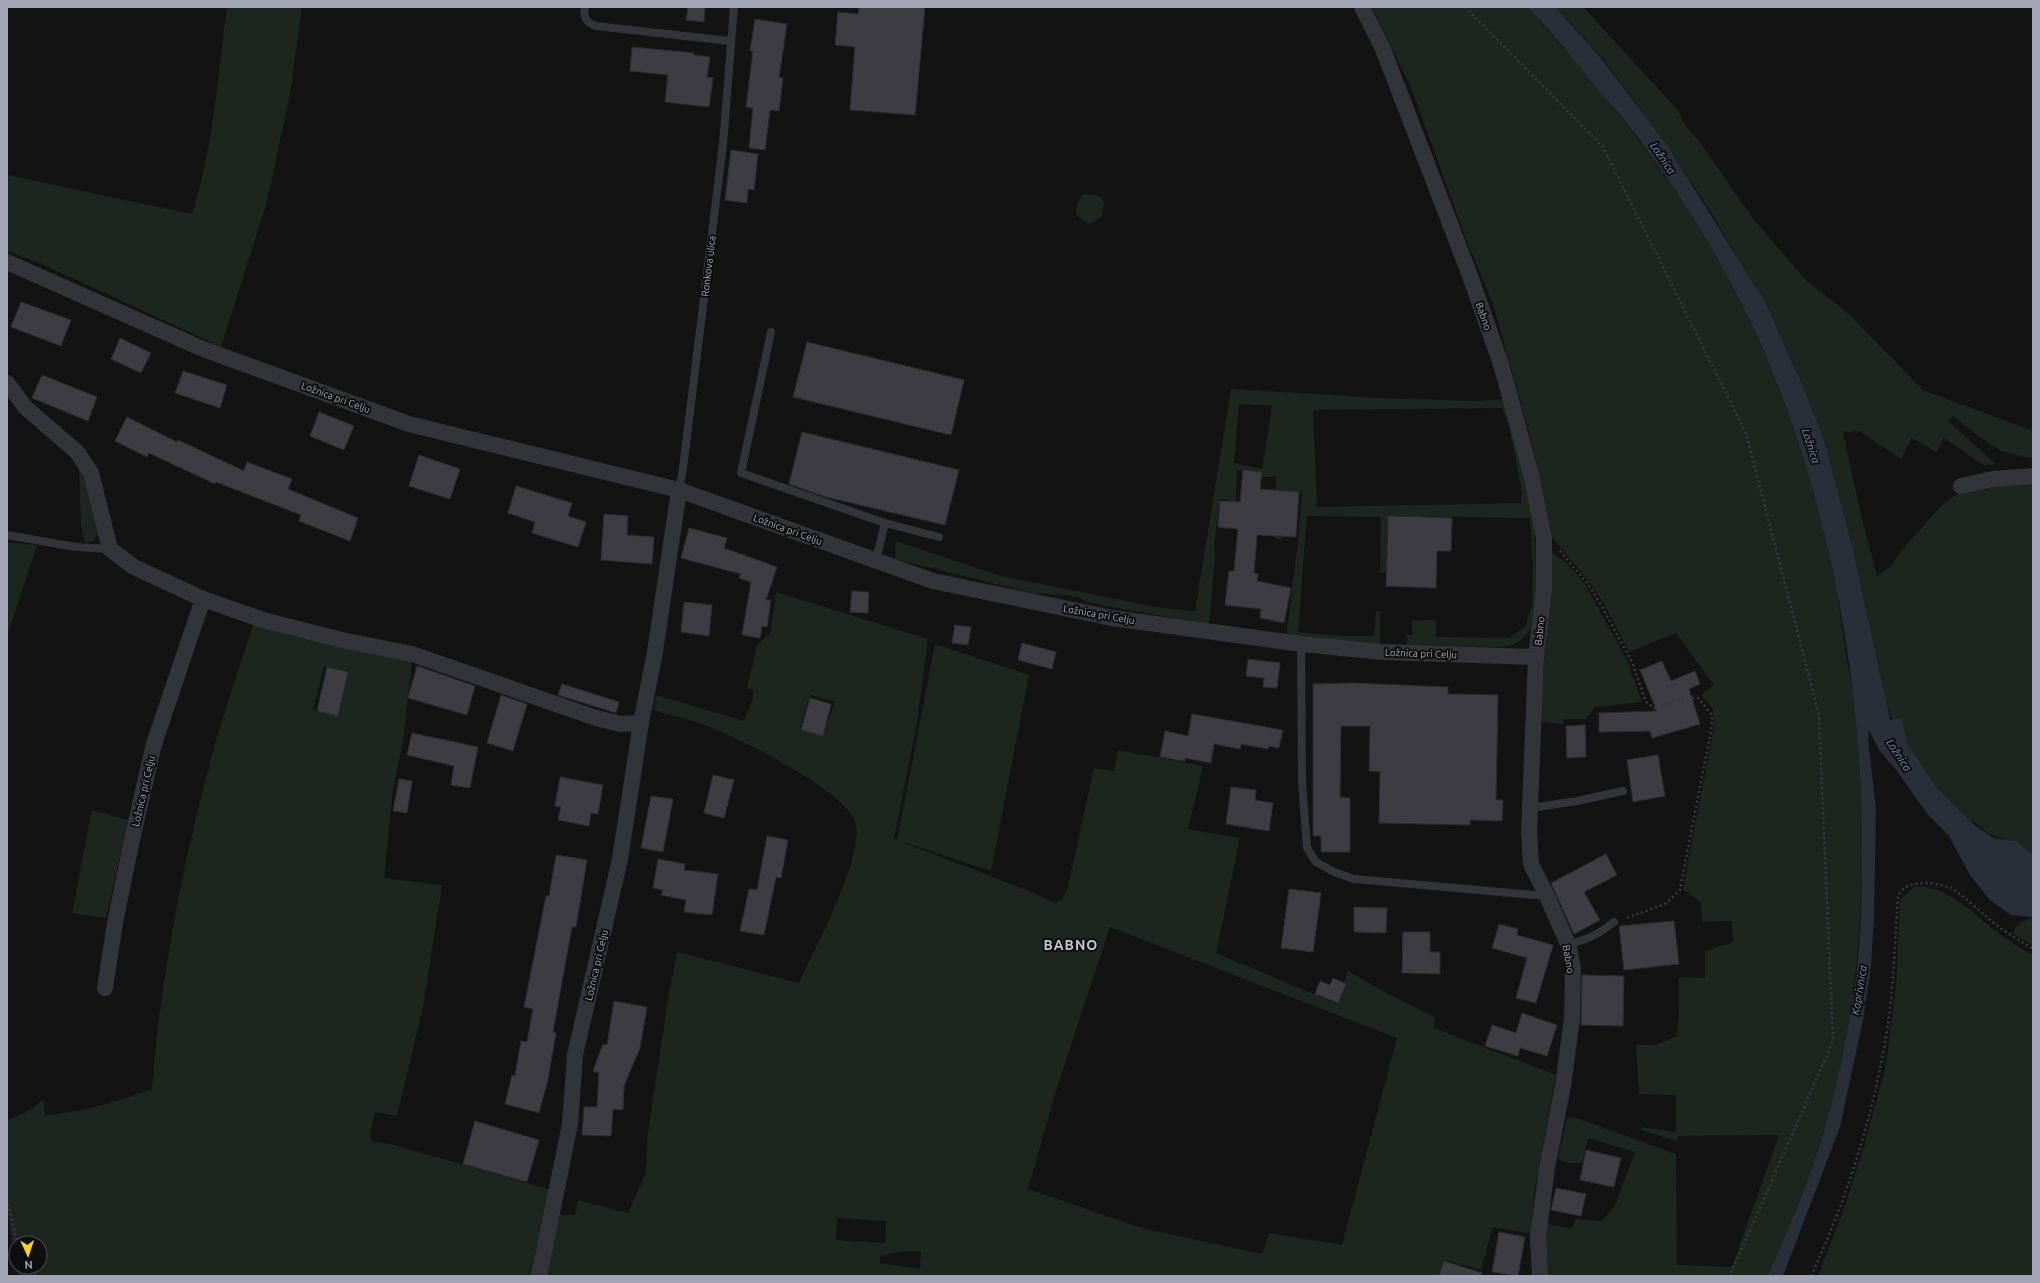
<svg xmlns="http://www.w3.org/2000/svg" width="2040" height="1283" viewBox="0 0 2040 1283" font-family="Ubuntu,sans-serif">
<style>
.green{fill:#1c251e;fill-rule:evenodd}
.water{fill:#282f39}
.building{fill:#3c3c42;stroke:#2d2c31}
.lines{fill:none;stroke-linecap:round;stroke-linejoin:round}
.path{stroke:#393a41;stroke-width:2.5;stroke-dasharray:2 3;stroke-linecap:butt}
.service{stroke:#33343a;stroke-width:8}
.minor{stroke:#33343a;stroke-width:16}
.labels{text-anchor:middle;stroke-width:4;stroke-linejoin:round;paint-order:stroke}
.street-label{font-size:10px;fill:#a3a6b6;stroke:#0e0e0f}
.water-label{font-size:11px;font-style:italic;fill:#7790b4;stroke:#0e0e0f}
.district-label{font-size:14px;font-weight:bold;letter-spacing:1px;fill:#c4c6d2;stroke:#0e0e0f}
</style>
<rect width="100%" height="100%" fill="#131314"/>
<g class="green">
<path d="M 227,7 L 302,7 L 290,95 L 266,205 L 221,347 L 42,264 L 7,251 L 7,175 L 192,214 C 213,148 218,76 227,7 Z"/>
<path d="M 1372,7 L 1527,7 L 1533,13 C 1612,101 1696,206 1747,313 C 1787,400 1818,493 1836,586 C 1840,609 1843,632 1846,654 C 1849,674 1854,695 1856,715 C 1868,852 1864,990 1828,1123 C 1813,1175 1790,1226 1769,1276 L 1546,1276 L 1544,1257 L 1547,1224 L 1571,1229 L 1576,1219 L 1602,1221 L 1615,1205 L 1635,1152 L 1588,1138 L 1582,1163 L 1568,1163 L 1558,1159 L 1567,1118 L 1577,1118 L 1676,1154 L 1677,1265 L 1732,1267 L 1779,1135 L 1678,1136 L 1677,1141 L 1641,1130 L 1641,1127 L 1676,1132 L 1676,1095 L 1639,1094 L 1636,1045 L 1655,1045 L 1677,1036 L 1679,1013 L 1679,977 L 1705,978 L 1705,951 L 1733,942 L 1732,921 L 1702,922 L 1701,903 L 1683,889 L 1714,726 L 1713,709 L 1701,695 L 1714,685 L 1676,633 L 1629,652 L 1604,604 L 1590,583 L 1552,537 L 1542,485 L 1531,440 L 1493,304 L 1467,242 L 1412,90 Z"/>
<path d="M 1555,7 L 1583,7 L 1677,109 L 1687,128 L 1699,141 L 1754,220 L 1807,281 L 1848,313 L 1923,390 L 2033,431 L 2033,459 L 2001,451 L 1977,435 L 1953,416 L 1948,421 L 1996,464 L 1985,466 L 1944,438 L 1937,452 L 1912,438 L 1901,459 L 1859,431 L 1843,432 L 1860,511 L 1877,576 L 1890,567 L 1903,549 L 1943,504 L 1959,493 L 2033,473 L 2033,858 L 2015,842 L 1989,834 L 1974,822 L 1966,821 C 1934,786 1901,746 1884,700 L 1852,550 L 1824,440 L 1794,367 L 1765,303 L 1710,211 L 1671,151 L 1603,59 Z"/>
<path d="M 1088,194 L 1100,196 L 1104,202 L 1102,216 L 1090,224 C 1072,217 1074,210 1082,195 Z"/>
<path d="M 1231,389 L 1382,398 L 1480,401 L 1505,399 L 1528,487 L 1535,532 L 1536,586 L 1536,615 L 1530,630 L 1523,639 L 1514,644 L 1504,647 L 1407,645 L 1407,635 L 1413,635 L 1411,621 L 1436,620 L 1436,637 L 1509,638 L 1525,627 L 1532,605 L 1533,566 L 1530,518 L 1453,517 L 1387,520 L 1386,572 L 1380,573 L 1381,517 L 1307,516 L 1298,632 L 1340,636 L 1374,636 L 1376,611 L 1380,611 L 1380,643 L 1368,644 L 1286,637 L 1298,541 L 1302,492 L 1285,491 L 1282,540 L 1275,538 L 1276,477 L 1261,477 L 1259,472 L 1237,470 L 1236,502 L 1220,499 L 1214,546 L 1215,557 L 1209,624 L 1128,610 L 1086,602 L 1078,597 L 1067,595 L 1032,593 L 895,559 L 896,541 L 1001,576 L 1161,608 L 1195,611 ZM 1239,404 L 1272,406 L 1262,469 L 1234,463 ZM 1502,408 L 1509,426 L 1522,492 L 1521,503 L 1317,507 L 1313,410 Z"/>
<polygon points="79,466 89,484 100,532 93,541 85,543 81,526"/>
<polygon points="7,542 37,545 7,637"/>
<polygon points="1551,552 1569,565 1585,584 1627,660 1642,702 1595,707 1586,719 1564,719 1563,724 1540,722"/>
<path d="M 776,592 L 928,639 L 916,729 L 894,839 L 1024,889 L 1055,903 L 1062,899 L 1067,891 L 1094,768 L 1114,771 L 1118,750 L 1203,766 L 1188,829 L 1240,838 L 1216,953 L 1337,1004 L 1348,971 L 1390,995 L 1435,1017 L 1434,1028 L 1556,1075 L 1534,1194 L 1531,1234 L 1493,1227 L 1481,1270 L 1445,1260 L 1440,1276 L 543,1276 L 557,1215 L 575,1215 L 578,1200 L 628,1213 L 646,1172 L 648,1132 L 669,993 L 677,952 L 799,983 C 814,950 866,854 855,822 C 845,791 743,740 712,728 C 693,720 673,716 654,710 L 656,695 L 744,721 L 753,699 L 753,690 L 747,688 L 757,645 L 770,634 ZM 810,695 L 835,702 L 823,735 L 800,727 ZM 1110,927 L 1397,1038 L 1342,1245 L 1269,1233 L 1262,1254 L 1142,1228 L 1028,1189 L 1055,1094 ZM 837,1218 L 886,1221 L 885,1243 L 836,1240 ZM 905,1251 L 921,1252 L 920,1269 L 880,1263 L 880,1256 Z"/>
<path d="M 254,622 L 412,660 L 404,736 L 393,790 L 384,878 L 442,885 L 423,1007 L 397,1116 L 375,1112 L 370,1135 L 372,1142 L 391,1144 L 552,1190 L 534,1276 L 18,1276 L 17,1267 L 40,1267 L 40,1243 L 16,1243 L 16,1264 L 7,1209 L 7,1121 L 32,1109 L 44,1099 L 45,1115 C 85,1112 114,1102 152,1089 C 161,972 184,857 215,744 C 227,703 241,663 254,622 ZM 324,666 L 348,672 L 339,716 L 313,710 Z"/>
<polygon points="935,644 1029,675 991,871 897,840"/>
<polygon points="92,810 128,820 107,914 105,918 72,913"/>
<path d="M 1916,886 C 1951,887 1971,913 1997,932 C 2008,941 2020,948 2033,955 L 2033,1276 L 1818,1276 L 1846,1203 L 1864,1146 L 1886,1065 L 1896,985 L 1900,900 L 1908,892 Z"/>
<polygon points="2030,918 2033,919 2033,946 2012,933 2019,923"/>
</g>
<path class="water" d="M 1527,7 L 1555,7 L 1600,57 L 1667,145 L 1765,302 L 1804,389 L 1824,440 L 1852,546 L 1890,720 L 1902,718 L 1907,743 L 1936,787 L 1972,823 L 1993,838 L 2016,841 L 2033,856 L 2033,917 L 2011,915 L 1990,900 L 1970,875 L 1949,836 L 1928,815 L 1897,771 L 1879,750 L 1869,730 L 1868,740 L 1876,808 L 1874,917 L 1871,967 L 1863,1020 L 1840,1127 L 1783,1276 L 1768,1276 C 1785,1236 1803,1196 1817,1154 C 1835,1101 1846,1043 1855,986 C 1861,943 1862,899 1862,856 C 1863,674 1826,479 1747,314 C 1712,243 1667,173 1617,111 C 1608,101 1598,91 1590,80 C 1570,55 1550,29 1527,7 Z"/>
<g class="building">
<polygon points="688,7 705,7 704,22 686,20"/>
<polygon points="859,7 925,7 915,115 850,110 855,47 835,45 838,12 858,14"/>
<polygon points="755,19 787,24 779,77 783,78 779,111 770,110 765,150 749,148 753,108 746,107 753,51 750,51"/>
<polygon points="632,47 694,53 694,55 710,57 707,77 713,78 709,107 665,102 668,75 630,71"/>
<polygon points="731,150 758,154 754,190 748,189 747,203 725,200"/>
<polygon points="21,302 71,320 61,346 11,327"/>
<polygon points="120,338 151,353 141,373 111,359"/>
<polygon points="807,342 964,380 951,435 793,397"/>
<polygon points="183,371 227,385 220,408 175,393"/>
<polygon points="42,375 97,397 88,421 32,398"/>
<polygon points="319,412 354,426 344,450 310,436"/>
<polygon points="127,417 177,442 178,440 244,471 247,462 292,479 288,489 358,518 350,541 299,521 301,515 216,482 215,484 149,453 147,457 115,441"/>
<polygon points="802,432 959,470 945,525 826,497 789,484"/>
<polygon points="419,455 460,469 450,499 409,486"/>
<polygon points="1243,470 1262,472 1260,489 1299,492 1296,537 1257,535 1254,573 1258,574 1257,581 1291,588 1284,623 1260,618 1261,609 1225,605 1229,571 1234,571 1238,529 1218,527 1220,501 1240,502"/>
<polygon points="516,486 572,503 568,516 586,522 578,547 532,533 535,522 508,513"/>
<polygon points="604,514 628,516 627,535 654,537 652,564 601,560"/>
<polygon points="1388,516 1452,518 1451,551 1437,551 1436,588 1386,586"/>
<polygon points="689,528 727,538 724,548 777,567 766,600 771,600 767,627 762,626 760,638 742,635 751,582 739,578 741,574 681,558"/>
<polygon points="852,591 869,592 868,613 850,612"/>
<polygon points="684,602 712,605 709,636 681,632"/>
<polygon points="955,625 971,627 968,645 952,643"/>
<polygon points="1022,643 1056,652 1052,669 1018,660"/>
<polygon points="1248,659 1280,663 1277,688 1263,687 1264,678 1246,676"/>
<polygon points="1662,661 1671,681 1695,671 1700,684 1689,689 1700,724 1652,738 1650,731 1599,732 1599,713 1657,711 1640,670"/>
<polygon points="417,666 475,686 467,715 408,698"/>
<polygon points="327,667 348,672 338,716 317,711"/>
<polygon points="1353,683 1448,687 1448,694 1498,695 1496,800 1503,800 1502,821 1470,820 1470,825 1379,823 1380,772 1369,771 1370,726 1341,726 1340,797 1350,798 1350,852 1321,852 1321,836 1313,836 1313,684"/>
<polygon points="562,684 619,702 616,713 558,695"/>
<polygon points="501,695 527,704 513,751 487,743"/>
<polygon points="810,698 831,704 823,736 801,730"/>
<polygon points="1192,714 1283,730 1279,748 1269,746 1268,749 1241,744 1240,749 1214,744 1211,763 1185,758 1185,761 1160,757 1165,731 1188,736"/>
<polygon points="1585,725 1586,757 1567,758 1566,726"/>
<polygon points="412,733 478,747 470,788 451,785 454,766 407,755"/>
<polygon points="1658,755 1665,796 1633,802 1627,760"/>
<polygon points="713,775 734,780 724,818 704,813"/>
<polygon points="560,777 603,785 598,814 591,813 589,826 558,820 561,807 555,806"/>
<polygon points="399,779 412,781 407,813 393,811"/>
<polygon points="1231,787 1256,790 1255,800 1273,803 1269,831 1226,824"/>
<polygon points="651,796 673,799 663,852 641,848"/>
<polygon points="767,836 788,840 781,878 776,877 764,935 740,931 749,889 757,890"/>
<polygon points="1606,854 1617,875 1584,892 1600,920 1574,934 1551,883"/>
<polygon points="556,855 587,860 576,927 572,927 553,1032 556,1033 548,1079 539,1113 505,1104 512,1075 515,1076 521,1041 527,1042 533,1009 524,1007 546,896 549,896"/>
<polygon points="658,859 685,864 684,870 718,874 712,915 684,912 686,900 661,895 663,890 653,888"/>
<polygon points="1289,889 1321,893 1313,952 1281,948"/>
<polygon points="1354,907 1387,908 1386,933 1354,932"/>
<polygon points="1674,921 1679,964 1624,970 1619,926"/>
<polygon points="1499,924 1518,929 1517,935 1553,945 1536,1003 1516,998 1527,958 1492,948"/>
<polygon points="1403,932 1430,932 1430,952 1440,952 1440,974 1402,973"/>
<polygon points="1582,975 1624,976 1623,1026 1581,1025"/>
<polygon points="1333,978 1346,984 1338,1003 1315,994 1320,981 1330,985"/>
<polygon points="614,1001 647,1007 640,1048 624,1086 623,1110 613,1109 611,1136 582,1135 584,1107 597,1107 599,1073 593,1071 603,1044 607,1045"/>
<polygon points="1522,1013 1557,1025 1547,1056 1520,1048 1518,1056 1485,1046 1492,1025 1516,1033"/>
<polygon points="475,1121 539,1140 527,1182 463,1164"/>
<polygon points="1586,1150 1621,1158 1614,1187 1580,1180"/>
<polygon points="1556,1188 1586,1194 1581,1216 1551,1210"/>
<polygon points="1499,1232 1525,1237 1518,1276 1492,1272"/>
<polygon points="1444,1261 1482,1273 1481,1276 1439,1276"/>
</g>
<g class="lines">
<g class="path">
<polyline points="1465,7 1603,147 1746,433 1819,715 1833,1041 1745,1242 1729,1276"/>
<polyline points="1560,551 1588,584 1601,605 1632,662 1646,702 1654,708 1685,698 1698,698 1712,715 1712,725 1680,890 1665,904 1624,919"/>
<polyline points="7,1199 17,1243"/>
<polyline points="22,1267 24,1276"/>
<path d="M 1811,1276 C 1848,1197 1875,1110 1888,1024 C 1894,982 1895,938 1898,896 C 1907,878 1934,882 1951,888 C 1961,893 1988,919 1999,927 C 2010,935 2022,942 2033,949"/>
</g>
<g class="service">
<path d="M 585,7 C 583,18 586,22 596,26 L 730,41"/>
<polyline points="771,332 741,473 885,523 876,560"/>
<polyline points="679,490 683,468 723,144 734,7"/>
<polyline points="885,523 939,537"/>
<polyline points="7,535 76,547 110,549"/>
<polyline points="1301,644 1302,782 1307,848 1316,862 1334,872 1354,879 1547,896"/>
<polyline points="1530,808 1577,801 1623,791"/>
<path d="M 1568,944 C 1587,940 1599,934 1614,922"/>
</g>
<g class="minor">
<polyline points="1362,7 1383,49 1469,273 1501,364 1532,478 1544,538 1544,590 1536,657 1529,832 1531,864 1547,896 1568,944 1573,968 1572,1018 1563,1086 1547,1168 1538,1237 1540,1276"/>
<polyline points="7,262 203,349 409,424 679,490 933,581 1112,618 1301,644 1382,652 1536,657"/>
<polyline points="7,383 26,408 77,452 91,473 110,549 134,567 203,599 263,620 342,640 412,654 596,718 621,724 641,723 655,652 679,490"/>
<polyline points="1961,486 1993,479 2033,476"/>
<polyline points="105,988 115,923 131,844 154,744 203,599"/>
<polyline points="539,1276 570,1124 575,1055 620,859 641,723"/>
</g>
</g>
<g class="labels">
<g class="street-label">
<text transform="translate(708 266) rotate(-83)" y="4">Ronkova ulica</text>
<text transform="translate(1484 316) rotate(71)" y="4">Babno</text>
<text transform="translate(336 397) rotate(20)" y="4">Ložnica pri Celju</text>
<text transform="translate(788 529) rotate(20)" y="4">Ložnica pri Celju</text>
<text transform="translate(1099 614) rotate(10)" y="4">Ložnica pri Celju</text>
<text transform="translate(1539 631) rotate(-84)" y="4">Babno</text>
<text transform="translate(1421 653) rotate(2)" y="4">Ložnica pri Celju</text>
<text transform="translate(143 791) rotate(-77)" y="4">Ložnica pri Celju</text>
<text transform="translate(1569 959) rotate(80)" y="4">Babno</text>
<text transform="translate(596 965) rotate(-77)" y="4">Ložnica pri Celju</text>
</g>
<g class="water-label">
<text transform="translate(1663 158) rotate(56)" y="4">Ložnica</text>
<text transform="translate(1811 446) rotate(72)" y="4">Ložnica</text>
<text transform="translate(1899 755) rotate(57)" y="4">Ložnica</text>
<text transform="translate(1859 990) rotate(-81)" y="4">Koprivnica</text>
</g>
<g class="district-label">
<text x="1071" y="950">BABNO</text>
</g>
</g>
<rect width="2040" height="1283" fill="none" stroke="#a3a6b6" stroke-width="16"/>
<g transform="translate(28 1255) rotate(177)"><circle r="19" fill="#0e0e0f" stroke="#4a4b52"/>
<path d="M0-3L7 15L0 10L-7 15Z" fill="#ffd020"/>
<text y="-6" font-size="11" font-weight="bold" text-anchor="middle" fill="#a3a6b6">N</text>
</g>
</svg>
